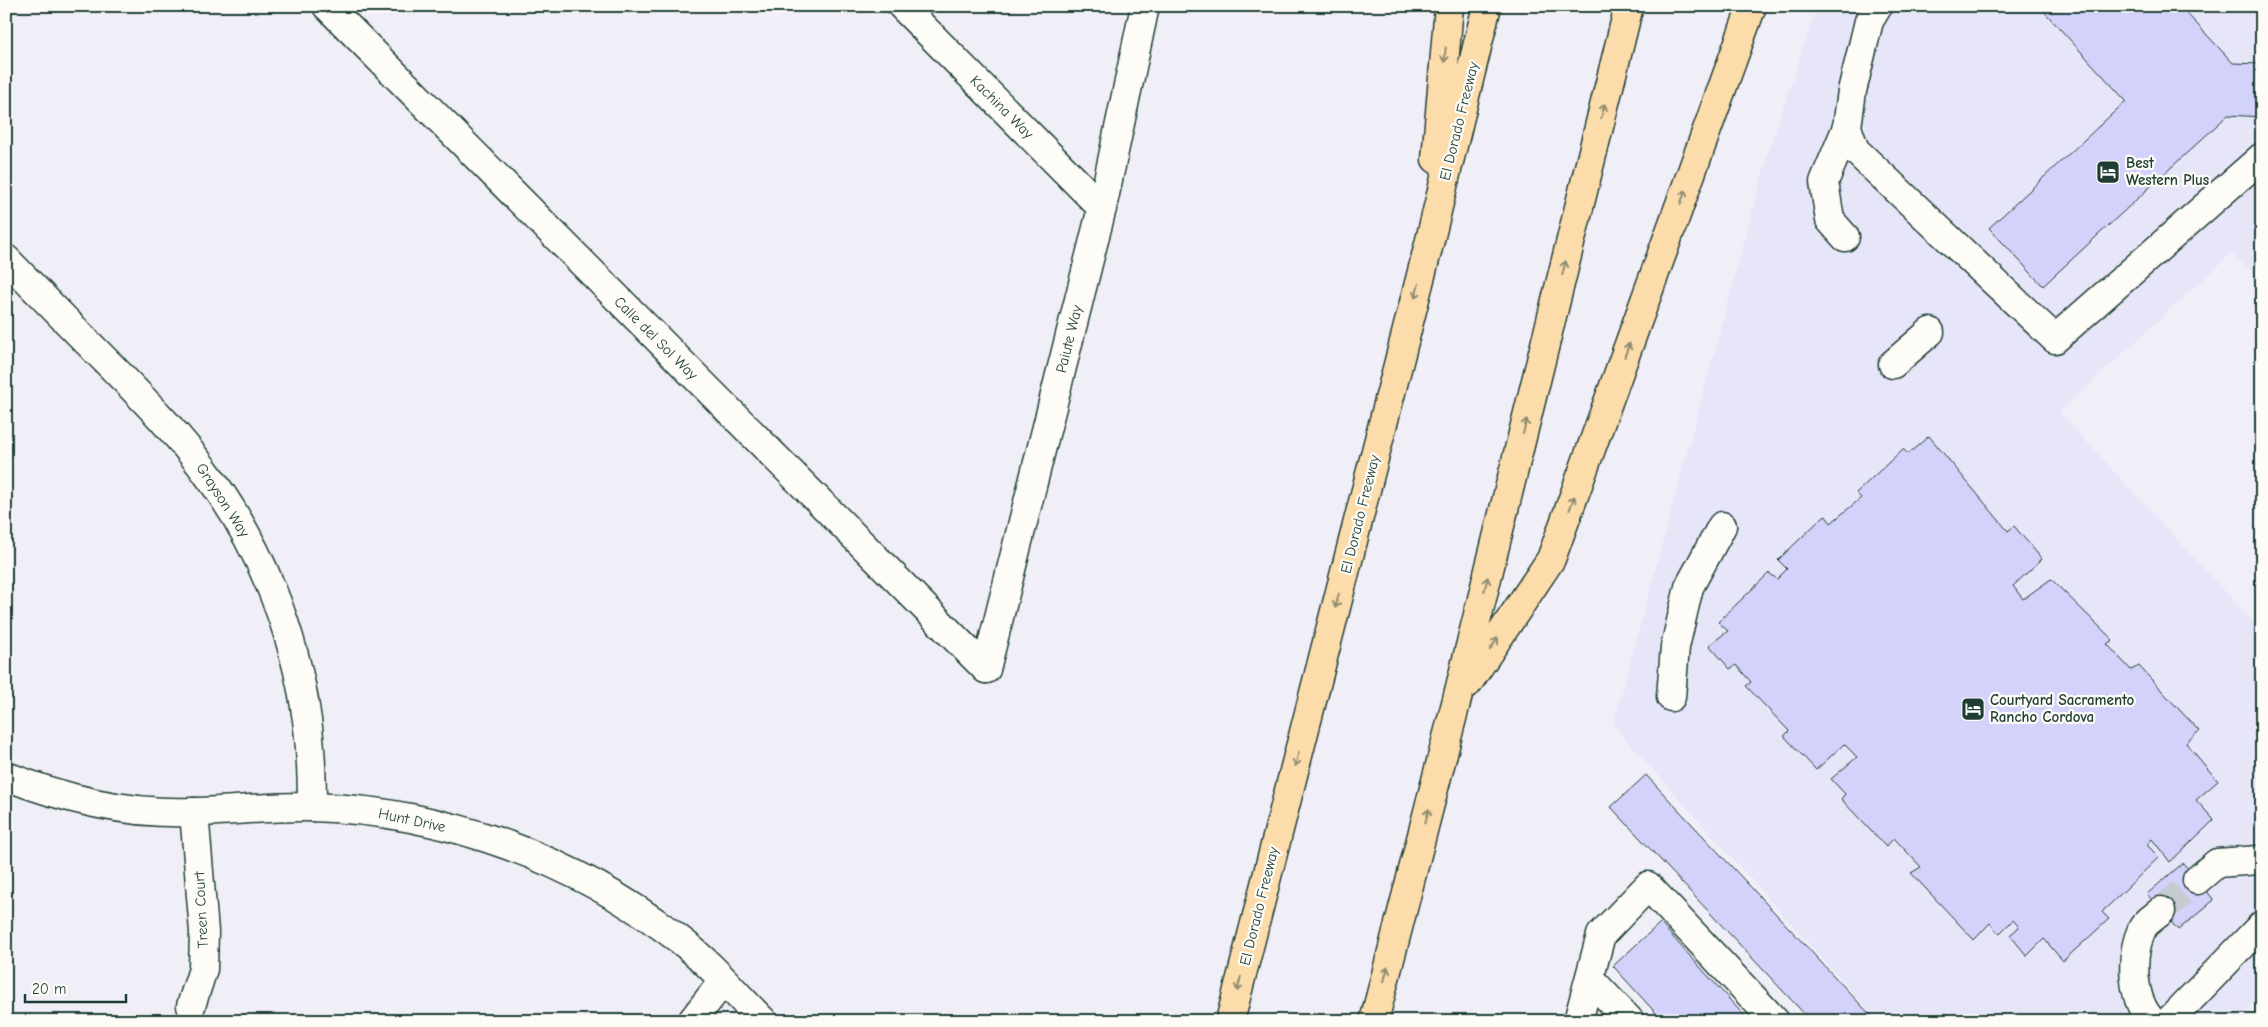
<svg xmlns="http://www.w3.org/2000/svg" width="2268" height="1027" viewBox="0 0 2268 1027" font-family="'Comic Neue',sans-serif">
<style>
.built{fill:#e7e6f9}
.building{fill:#d3d2fb;stroke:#1f3d34}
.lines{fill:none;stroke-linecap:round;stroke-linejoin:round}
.minor-tunnel{stroke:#c6cbd1;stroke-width:28;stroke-dasharray:28 14;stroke-linecap:butt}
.minor-casing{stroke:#1f3d34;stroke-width:31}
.highway-casing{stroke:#1f3d34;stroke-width:31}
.minor{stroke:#fdfcf7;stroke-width:28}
.highway{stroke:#fddcac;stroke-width:28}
.oneway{stroke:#8e8c70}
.labels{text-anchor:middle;stroke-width:4.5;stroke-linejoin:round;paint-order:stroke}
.street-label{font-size:15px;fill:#1f3d34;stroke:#fdfcf7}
.poi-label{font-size:15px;font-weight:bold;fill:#1f3d34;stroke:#fdfcf7;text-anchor:start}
</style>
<rect width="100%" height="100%" fill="#f0eff8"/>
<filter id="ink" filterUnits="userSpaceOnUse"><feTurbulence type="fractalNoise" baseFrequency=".02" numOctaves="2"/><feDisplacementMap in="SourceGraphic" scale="10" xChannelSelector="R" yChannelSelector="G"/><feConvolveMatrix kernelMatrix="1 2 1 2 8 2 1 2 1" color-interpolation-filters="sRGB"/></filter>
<g filter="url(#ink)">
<polygon class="built" points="1817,6 2262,6 2262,280 2231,254 2059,412 2262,631 2262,991 2240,1021 1878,1021 1613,725 1770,146"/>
<g class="building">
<polygon points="2039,6 2180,6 2233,63 2262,64 2262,117 2228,115 2043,286 1989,228 2126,101"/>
<polygon points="1929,436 2008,531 2014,526 2042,559 2013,586 2023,599 2051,579 2113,640 2107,644 2131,670 2139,666 2199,731 2186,743 2218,781 2196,800 2214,820 2170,862 2152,839 2147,845 2159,857 2102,912 2109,919 2063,961 2044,939 2027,956 2010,935 2019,927 2013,920 1999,934 1990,923 1974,940 1911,873 1921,867 1894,838 1886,847 1841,799 1845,794 1831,779 1857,757 1844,744 1816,770 1784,736 1789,731 1746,686 1751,682 1736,665 1730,669 1709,645 1728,631 1718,622 1769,573 1777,579 1787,569 1778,560 1825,515 1831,523 1861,498 1856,493 1903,449 1908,454"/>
<polygon points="1646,775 1876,1021 1811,1021 1611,807"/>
<polygon points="2183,863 2214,900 2178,930 2147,894"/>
<polygon points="1660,923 1749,1021 1663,1021 1613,966"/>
</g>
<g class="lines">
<polyline class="minor-tunnel" points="2161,911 2197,880"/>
<g class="minor-casing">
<g id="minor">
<polyline points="327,6 986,669"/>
<polyline points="902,6 1102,208"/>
<polyline points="1878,6 1869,21 1852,91 1847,127 1855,150 2055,339 2262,157"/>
<polyline points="1845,237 1830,220 1824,182 1847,127"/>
<path d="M 6,259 C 42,296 78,333 115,370 C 146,402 179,435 205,471 C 259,542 295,632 307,720 C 311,749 312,778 312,807"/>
<polyline points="1893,364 1930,332"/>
<polyline points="986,669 1102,208 1145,6"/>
<polyline points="1671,697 1675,647 1689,587 1722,526"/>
<path d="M 6,776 C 67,800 130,815 196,812 C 235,811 273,806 312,807 C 445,811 574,859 680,940 C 710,963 736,994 763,1021"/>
<polyline points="2197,880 2217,863 2259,860 2262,862"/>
<polyline points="1590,979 1630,1021"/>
<polyline points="191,1006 203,969 204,932 194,812"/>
<polyline points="692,1021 723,981"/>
<polyline points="1578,1021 1601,935 1648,886 1775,1021"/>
<path d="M 2152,1021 C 2131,999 2130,956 2142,929 C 2145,922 2156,916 2161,911"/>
<polyline points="2169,1021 2262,925"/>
</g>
</g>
<g class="highway-casing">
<g id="highway">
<polyline points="1436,159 1449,6"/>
<polyline points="1468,683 1551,559 1752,6"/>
<polyline points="1230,1021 1429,244 1487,6"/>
<polyline points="1374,1021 1457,699 1629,6"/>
</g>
</g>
<use href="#minor" class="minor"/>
<use href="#highway" class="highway"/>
</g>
<defs><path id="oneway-shaft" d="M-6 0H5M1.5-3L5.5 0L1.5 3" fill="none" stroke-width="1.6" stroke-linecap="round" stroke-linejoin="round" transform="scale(1.25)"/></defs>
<g class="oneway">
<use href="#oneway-shaft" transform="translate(1445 55) rotate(95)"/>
<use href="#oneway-shaft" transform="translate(1603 111) rotate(-76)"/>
<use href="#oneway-shaft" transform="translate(1683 197) rotate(-70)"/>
<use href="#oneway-shaft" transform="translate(1564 268) rotate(-76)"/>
<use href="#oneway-shaft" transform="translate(1417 291) rotate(104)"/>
<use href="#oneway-shaft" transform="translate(1627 350) rotate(-70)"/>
<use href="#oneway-shaft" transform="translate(1525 426) rotate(-76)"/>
<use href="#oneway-shaft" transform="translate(1572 503) rotate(-70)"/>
<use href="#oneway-shaft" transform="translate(1486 584) rotate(-76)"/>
<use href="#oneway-shaft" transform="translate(1337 601) rotate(104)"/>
<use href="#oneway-shaft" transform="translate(1494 644) rotate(-56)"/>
<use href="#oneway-shaft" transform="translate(1297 759) rotate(104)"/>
<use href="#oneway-shaft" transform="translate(1427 816) rotate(-75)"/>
<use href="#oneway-shaft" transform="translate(1386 974) rotate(-75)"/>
<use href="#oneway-shaft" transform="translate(1239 984) rotate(104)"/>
</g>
</g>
<defs>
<g id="hotel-square" transform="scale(1.25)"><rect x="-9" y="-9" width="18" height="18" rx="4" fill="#1f3d34" stroke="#fdfcf7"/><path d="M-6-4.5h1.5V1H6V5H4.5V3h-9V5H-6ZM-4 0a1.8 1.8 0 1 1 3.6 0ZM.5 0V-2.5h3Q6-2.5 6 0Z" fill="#fff"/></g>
</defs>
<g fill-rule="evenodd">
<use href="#hotel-square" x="2108" y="172"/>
<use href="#hotel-square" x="1973" y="709"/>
</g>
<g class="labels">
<g class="street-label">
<text transform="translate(1002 107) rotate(45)" y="5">Kachina Way</text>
<text transform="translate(1459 121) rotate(-76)" y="5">El Dorado Freeway</text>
<text transform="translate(656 338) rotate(45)" y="5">Calle del Sol Way</text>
<text transform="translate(1069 339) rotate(-76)" y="5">Paiute Way</text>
<text transform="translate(223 500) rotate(57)" y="5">Grayson Way</text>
<text transform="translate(1360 514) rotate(-76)" y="5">El Dorado Freeway</text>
<text transform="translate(412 820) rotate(12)" y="5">Hunt Drive</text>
<text transform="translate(1259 906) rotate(-76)" y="5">El Dorado Freeway</text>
<text transform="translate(201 910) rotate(-93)" y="5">Treen Court</text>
</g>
<g class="poi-label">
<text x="2126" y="168">Best<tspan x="2126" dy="17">Western Plus</tspan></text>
<text x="1990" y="705">Courtyard Sacramento<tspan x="1990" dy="17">Rancho Cordova</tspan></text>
</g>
</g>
<rect width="2268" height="1027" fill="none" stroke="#fdfcf7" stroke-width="25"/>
<rect x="12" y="12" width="2243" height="1002" fill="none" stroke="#1f3d34" stroke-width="2" filter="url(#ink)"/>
<path d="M25 994v8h101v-8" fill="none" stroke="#1f3d34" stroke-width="2.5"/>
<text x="32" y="994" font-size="15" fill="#1f3d34" stroke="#fdfcf7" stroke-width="4" paint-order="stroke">20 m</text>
</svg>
